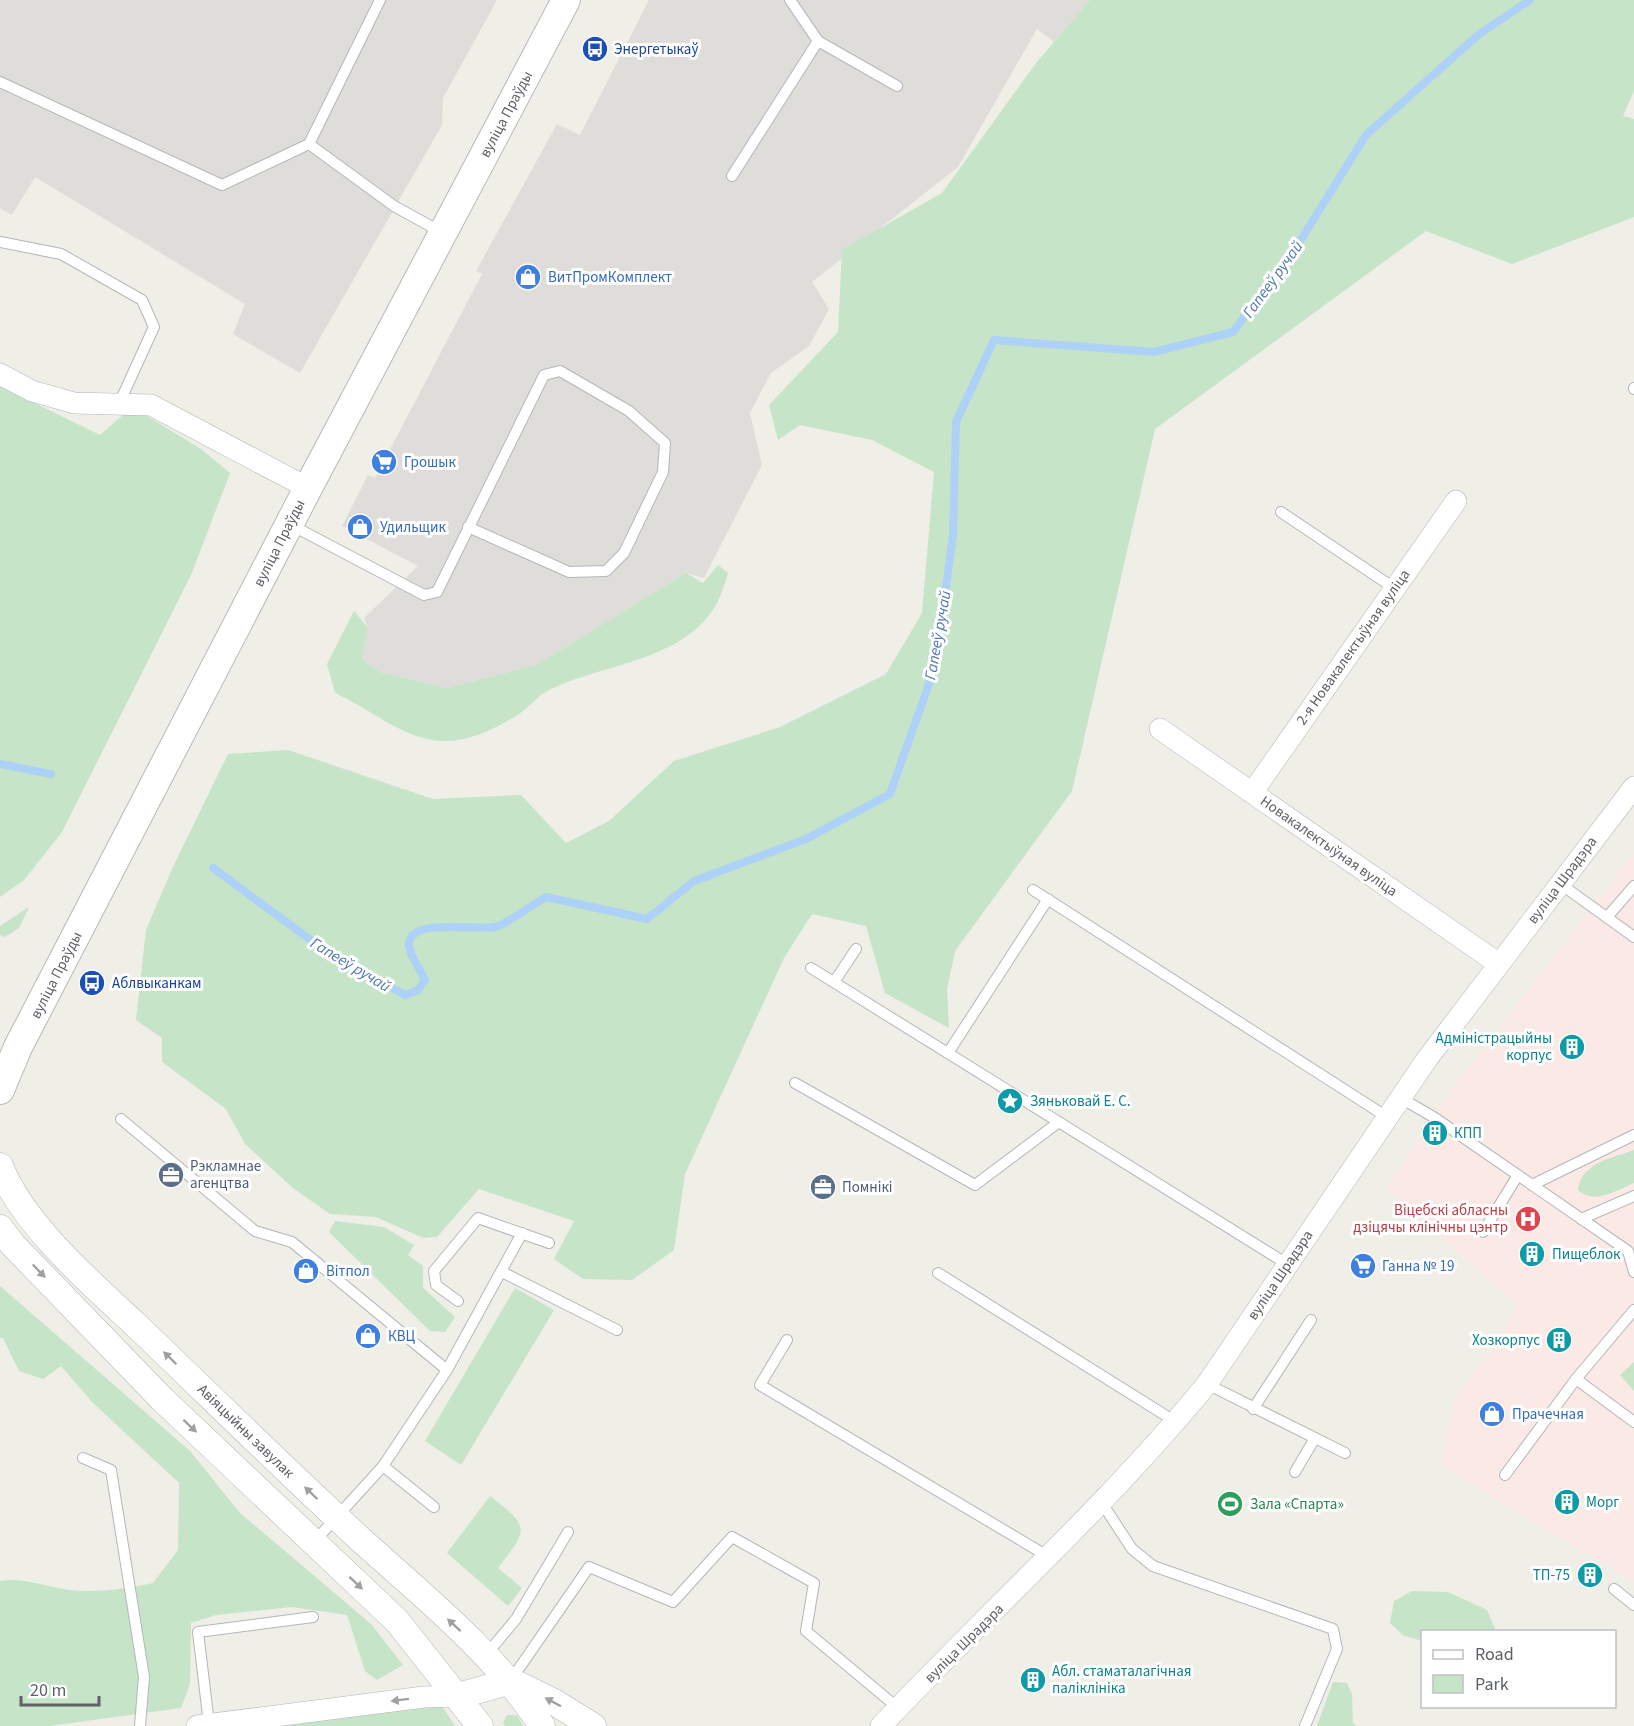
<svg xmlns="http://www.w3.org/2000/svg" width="1634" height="1726" viewBox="0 0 1634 1726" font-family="'Source Sans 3',sans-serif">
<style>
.industrial{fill:#deddd9}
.medical{fill:#fae9e5}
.green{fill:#c6e4c8}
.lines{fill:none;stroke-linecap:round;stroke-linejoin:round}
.stream{stroke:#aed2f7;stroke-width:8}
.service-casing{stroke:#b4b6ba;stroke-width:12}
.minor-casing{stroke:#b4b6ba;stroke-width:22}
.tertiary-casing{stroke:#b4b6ba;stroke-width:27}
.secondary-casing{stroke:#b5b8bd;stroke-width:30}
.service{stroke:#fff;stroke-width:10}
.minor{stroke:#fff;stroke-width:21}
.tertiary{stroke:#fff;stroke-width:26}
.secondary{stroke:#fff;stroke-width:28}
.oneway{fill:#9ea0a3}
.labels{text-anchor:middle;stroke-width:6;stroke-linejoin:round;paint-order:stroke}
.transit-label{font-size:15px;fill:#164399;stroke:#fff;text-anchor:start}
.street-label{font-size:15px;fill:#5e6166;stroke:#fff}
.shop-label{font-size:15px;fill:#366cbe;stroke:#fff;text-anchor:start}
.culture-label{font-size:15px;fill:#0d838f;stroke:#fff;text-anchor:start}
.service-label{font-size:15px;fill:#4e5e75;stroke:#fff;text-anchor:start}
.health-label{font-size:15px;fill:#be3a42;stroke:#fff;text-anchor:end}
.leisure-label{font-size:15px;fill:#27864d;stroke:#fff;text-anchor:start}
.water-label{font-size:16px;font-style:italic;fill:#4f77b2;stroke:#fff}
</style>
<rect width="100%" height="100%" fill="#efeee7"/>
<g class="industrial">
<polygon points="0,0 497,0 443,98 442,125 300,373 233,334 245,304 35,177 12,215 0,208"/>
<polygon points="649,0 1090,0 1054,42 1037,29 958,167 812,282 829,309 809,346 771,373 750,413 762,465 704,578 686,573 536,665 447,688 382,673 362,660 368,628 364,618 418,566 342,526 368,475 375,478 482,274 476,271 557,124 580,135"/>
</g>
<polygon class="medical" points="1634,854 1634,1581 1515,1512 1441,1464 1456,1397 1497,1343 1518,1305 1387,1189 1455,1085"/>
<g class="green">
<polygon points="1090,0 1634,0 1634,91 1623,116 1634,119 1634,217 1512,264 1426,231 1155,429 1072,791 955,951 947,989 949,1028 885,993 866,926 812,914 784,958 685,1174 674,1250 632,1280 583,1279 554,1259 574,1221 479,1189 437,1237 423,1238 376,1217 330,1214 293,1188 245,1144 226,1109 162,1062 162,1038 136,1020 146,930 172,869 228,754 288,750 433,799 521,795 566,843 609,821 674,761 780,727 886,674 922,613 934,472 872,440 800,425 778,440 769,405 838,332 842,250 942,193 1036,63"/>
<polygon points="0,386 100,435 132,407 201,449 230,473 191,575 62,832 24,880 0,897"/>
<path d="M 718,565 L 728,573 C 725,582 722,593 717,603 C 685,661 605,663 551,689 C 539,694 530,707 519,714 C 499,727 471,741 447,741 C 406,742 371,709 335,693 L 327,664 L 354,611 L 368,628 L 362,660 L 382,673 L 447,688 L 536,665 L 686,573 L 703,583 Z"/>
<polygon points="29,907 19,928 5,937 0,935 0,926"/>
<path d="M 1634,1150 L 1634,1183 C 1615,1191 1595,1205 1578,1190 C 1581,1163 1612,1158 1634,1150 Z"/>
<polygon points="335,1221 384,1227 414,1245 408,1255 423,1266 423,1288 455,1317 445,1332 430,1331 329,1232"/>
<path d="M 0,1286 L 190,1451 L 240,1513 L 371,1624 L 403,1665 L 377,1680 L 365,1671 L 347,1615 L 292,1607 L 216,1615 L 191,1623 L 190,1684 L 181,1708 L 49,1726 L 0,1726 L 0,1581 C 23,1577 46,1587 69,1590 C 98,1593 125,1589 153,1583 L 178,1550 L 179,1483 L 92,1402 L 61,1366 L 43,1379 L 19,1371 L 3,1338 L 0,1338 Z"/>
<polygon points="515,1288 554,1310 461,1465 425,1441"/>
<polygon points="1634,1362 1634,1391 1620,1375"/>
<path d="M 490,1496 C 530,1527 529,1528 498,1568 L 522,1588 L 508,1606 L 447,1553 Z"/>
<polygon points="1412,1591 1448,1592 1487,1610 1496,1631 1422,1632 1422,1641 1403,1635 1390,1623 1394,1601"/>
<polygon points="1333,1682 1347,1683 1352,1694 1353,1723 1356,1726 1317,1726"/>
<polygon points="438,1700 455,1726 265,1726"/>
<polygon points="507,1715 517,1715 523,1726 505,1726 503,1723"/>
</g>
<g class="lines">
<g class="stream">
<polyline points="0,764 51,774"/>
<path d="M 213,868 L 323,949 L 405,995 L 418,990 L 425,980 C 421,970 411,958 409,947 C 405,916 478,931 495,927 C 508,924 533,904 546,897 L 647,919 L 694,881 L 806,839 L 890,794 L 935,667 L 953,536 L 956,422 L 994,340 L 1154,352 L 1233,332 L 1297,246 L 1366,135 L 1478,35 L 1530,0"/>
</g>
<g class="service-casing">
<g id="service">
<polyline points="818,41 897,86"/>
<polyline points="0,82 222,185 309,144 394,206 443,233"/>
<polyline points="309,144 380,0"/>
<polyline points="732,176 818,41 790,0"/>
<polyline points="0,242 61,254 142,300 154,327 118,406"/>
<polyline points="1634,388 1634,389"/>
<polyline points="1281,512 1394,588"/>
<polyline points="291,525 424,595 437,592 544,375 560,371 629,411 665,443 663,472 624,553 606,571 569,572 468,527"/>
<polyline points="1559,883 1634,937"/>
<polyline points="1033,890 1387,1117"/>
<polyline points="1608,916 1634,886"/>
<polyline points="811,968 1287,1264"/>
<polyline points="834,982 856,949"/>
<polyline points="948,1053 1048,899"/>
<polyline points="795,1083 975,1185 1059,1122"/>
<polyline points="1401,1098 1435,1118 1628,1251 1634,1272"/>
<polyline points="121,1119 255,1231 292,1242 447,1370"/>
<polyline points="1532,1185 1634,1135"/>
<polyline points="1581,1219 1634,1196"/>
<polyline points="1483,1232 1518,1175"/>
<polyline points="502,1272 617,1330"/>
<polyline points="938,1273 1176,1422"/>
<polyline points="458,1301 436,1285 434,1271 478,1218 549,1243"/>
<polyline points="787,1340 760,1385 1049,1557"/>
<polyline points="1576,1379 1634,1422"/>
<polyline points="1207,1384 1345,1453"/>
<polyline points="1253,1409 1311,1320"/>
<polyline points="83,1458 111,1470 144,1677 140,1726"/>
<polyline points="383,1466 434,1507"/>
<polyline points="1295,1472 1315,1438"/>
<polyline points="1505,1475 1576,1379 1634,1310"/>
<polyline points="1102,1503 1132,1549 1153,1566 1333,1629 1337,1649 1305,1726"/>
<polyline points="314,1542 383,1466 447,1370 522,1233"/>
<polyline points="1614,1589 1634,1605"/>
<polyline points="486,1655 516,1619 568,1532"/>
<polyline points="511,1680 589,1567 673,1602 732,1537 814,1583 806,1631 898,1708"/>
<polyline points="209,1724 198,1632 313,1617"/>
</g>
</g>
<g class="minor-casing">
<g id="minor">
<polyline points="0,374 32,391 74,403 151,405 308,488"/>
<polyline points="1160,729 1499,964"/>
<polyline points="1252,793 1456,501"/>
<polyline points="197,1726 424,1697 458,1696"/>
<path d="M 881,1726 C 989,1611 1107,1506 1207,1384 L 1427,1059 L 1634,787"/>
</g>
</g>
<g class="tertiary-casing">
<g id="tertiary">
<path d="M 0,1166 C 23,1225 91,1283 137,1326 C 211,1397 284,1469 360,1539 C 424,1597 495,1653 542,1726"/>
<polyline points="0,1228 13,1245 162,1399 397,1621 480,1726"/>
<polyline points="458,1696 511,1681 554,1702 593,1726"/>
</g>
</g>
<g class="secondary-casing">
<polyline id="secondary" points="0,1090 18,1047 308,488 566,0"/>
</g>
<use href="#service" class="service"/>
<use href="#minor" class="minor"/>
<use href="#tertiary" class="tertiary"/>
<use href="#secondary" class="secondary"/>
</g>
<defs><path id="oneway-solid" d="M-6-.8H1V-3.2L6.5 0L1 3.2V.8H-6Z" transform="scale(1.5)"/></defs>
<g class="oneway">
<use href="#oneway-solid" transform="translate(39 1271) rotate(46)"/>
<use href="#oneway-solid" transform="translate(170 1358) rotate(-136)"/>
<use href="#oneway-solid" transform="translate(190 1426) rotate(43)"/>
<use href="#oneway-solid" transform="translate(311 1493) rotate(-136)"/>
<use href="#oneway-solid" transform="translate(356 1583) rotate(43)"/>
<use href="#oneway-solid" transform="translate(454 1625) rotate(-137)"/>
<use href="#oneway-solid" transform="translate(400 1700) rotate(173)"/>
<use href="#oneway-solid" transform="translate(553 1702) rotate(-152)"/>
</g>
<defs>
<g id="bus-disc" transform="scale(1.35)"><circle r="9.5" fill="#1a4fb4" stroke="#fff"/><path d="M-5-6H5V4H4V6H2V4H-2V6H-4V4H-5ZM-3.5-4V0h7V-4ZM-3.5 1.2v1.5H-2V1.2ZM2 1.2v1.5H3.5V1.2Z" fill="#fff"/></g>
<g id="shop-disc" transform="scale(1.35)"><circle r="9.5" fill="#3f7fe0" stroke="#fff"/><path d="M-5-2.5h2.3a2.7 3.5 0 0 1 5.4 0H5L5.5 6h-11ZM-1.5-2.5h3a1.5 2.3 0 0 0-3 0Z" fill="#fff"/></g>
<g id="supermarket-disc" transform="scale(1.35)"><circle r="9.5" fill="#3f7fe0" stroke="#fff"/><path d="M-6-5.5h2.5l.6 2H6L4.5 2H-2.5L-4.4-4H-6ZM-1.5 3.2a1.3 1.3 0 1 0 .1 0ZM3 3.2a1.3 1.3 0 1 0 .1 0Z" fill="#fff"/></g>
<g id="building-disc" transform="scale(1.35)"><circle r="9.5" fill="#0f9aa8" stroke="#fff"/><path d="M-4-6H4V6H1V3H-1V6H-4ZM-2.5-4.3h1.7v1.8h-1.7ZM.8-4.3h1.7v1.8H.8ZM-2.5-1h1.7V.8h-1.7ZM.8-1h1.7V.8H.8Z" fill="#fff"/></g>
<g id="sight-disc" transform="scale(1.35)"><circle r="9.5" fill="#0f9aa8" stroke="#fff"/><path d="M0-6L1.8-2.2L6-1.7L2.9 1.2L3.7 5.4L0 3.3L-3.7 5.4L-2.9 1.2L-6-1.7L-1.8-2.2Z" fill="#fff"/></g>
<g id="office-disc" transform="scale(1.35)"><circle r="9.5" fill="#5c6f8a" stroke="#fff"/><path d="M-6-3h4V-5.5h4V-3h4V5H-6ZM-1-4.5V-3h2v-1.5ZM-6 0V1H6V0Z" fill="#fff"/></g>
<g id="hospital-disc" transform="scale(1.35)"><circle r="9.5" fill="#e0444e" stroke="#fff"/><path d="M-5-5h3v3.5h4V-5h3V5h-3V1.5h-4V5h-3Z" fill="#fff"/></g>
<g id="stadium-disc" transform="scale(1.35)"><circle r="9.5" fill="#2e9e5b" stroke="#fff"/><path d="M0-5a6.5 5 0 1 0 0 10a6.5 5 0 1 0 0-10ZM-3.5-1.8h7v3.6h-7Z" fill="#fff"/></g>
</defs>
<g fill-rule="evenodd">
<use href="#bus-disc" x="595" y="49"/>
<use href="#shop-disc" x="528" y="277"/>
<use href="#supermarket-disc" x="384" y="462"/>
<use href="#shop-disc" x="360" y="527"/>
<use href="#bus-disc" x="92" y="983"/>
<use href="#building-disc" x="1572" y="1047"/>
<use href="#sight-disc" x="1010" y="1101"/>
<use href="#building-disc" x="1435" y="1133"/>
<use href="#office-disc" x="171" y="1175"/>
<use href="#office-disc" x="823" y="1187"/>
<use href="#hospital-disc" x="1528" y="1219"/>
<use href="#building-disc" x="1532" y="1254"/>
<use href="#supermarket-disc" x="1363" y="1266"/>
<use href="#shop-disc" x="306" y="1271"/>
<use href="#shop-disc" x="368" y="1336"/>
<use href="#building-disc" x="1559" y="1340"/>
<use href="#shop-disc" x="1492" y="1414"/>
<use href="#building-disc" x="1567" y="1502"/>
<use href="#stadium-disc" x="1230" y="1504"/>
<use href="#building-disc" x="1590" y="1575"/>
<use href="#building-disc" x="1033" y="1680"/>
</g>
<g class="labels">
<g class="transit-label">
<text x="614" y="54">Энергетыкаў</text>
<text x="112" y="988">Аблвыканкам</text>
</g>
<g class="street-label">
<text transform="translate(506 114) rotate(-62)" y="5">вуліца Праўды</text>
<text transform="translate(279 543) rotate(-63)" y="5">вуліца Праўды</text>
<text transform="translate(1353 647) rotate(-55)" y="5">2-я Новакалектыўная вуліца</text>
<text transform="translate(1329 846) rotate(35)" y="5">Новакалектыўная вуліца</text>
<text transform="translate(1562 880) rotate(-53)" y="5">вуліца Шрадэра</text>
<text transform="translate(56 975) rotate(-63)" y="5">вуліца Праўды</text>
<text transform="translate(1280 1275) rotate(-56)" y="5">вуліца Шрадэра</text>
<text transform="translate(246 1431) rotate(44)" y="5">Авіяцыйны завулак</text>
<text transform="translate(964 1643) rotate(-45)" y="5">вуліца Шрадэра</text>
</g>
<g class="shop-label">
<text x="548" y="282">ВитПромКомплект</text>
<text x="404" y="467">Грошык</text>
<text x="380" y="532">Удильщик</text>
<text x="1382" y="1271">Ганна № 19</text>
<text x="326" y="1276">Вітпол</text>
<text x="388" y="1341">КВЦ</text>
<text x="1512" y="1419">Прачечная</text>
</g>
<g class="culture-label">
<text x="1552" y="1043" text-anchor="end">Адміністрацыйны<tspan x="1552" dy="17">корпус</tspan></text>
<text x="1030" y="1106">Зяньковай Е. С.</text>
<text x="1454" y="1138">КПП</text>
<text x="1552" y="1259">Пищеблок</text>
<text x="1540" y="1345" text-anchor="end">Хозкорпус</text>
<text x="1586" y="1507">Морг</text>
<text x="1570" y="1580" text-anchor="end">ТП-75</text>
<text x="1052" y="1676">Абл. стаматалагічная<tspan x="1052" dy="17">паліклініка</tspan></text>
</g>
<g class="service-label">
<text x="190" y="1171">Рэкламнае<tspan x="190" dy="17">агенцтва</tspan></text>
<text x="842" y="1192">Помнікі</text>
</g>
<g class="health-label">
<text x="1508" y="1215">Віцебскі абласны<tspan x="1508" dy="17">дзіцячы клінічны цэнтр</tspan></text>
</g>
<g class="leisure-label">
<text x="1250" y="1509">Зала «Спарта»</text>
</g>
<g class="water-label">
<text transform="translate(1272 279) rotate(-54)" y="6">Гапееў ручай</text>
<text transform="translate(937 635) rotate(-80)" y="6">Гапееў ручай</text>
<text transform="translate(351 964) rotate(31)" y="6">Гапееў ручай</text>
</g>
</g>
<rect x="1421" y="1630" width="195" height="78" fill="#ffffff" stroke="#bfc0c2" stroke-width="1.5"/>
<rect x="1433" y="1650" width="30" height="9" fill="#ffffff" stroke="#bfc0c2" stroke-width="1.5"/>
<text x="1475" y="1660" font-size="18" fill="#5e6166">Road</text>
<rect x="1433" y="1675" width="30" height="18" fill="#c6e4c8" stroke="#bfc0c2" stroke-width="1.5"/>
<text x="1475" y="1690" font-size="18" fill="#5e6166">Park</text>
<path d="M21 1696v9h78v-9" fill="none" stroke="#5e6166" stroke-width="3"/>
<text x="30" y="1696" font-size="18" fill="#5e6166" stroke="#ffffff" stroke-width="4.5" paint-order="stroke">20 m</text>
</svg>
